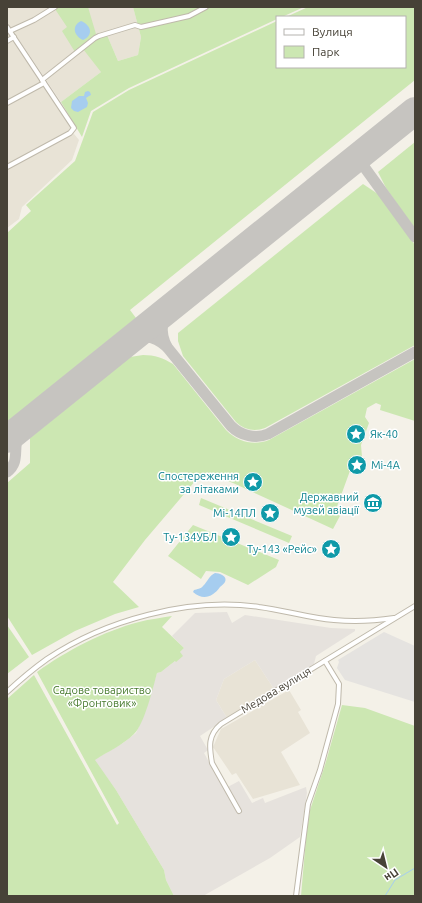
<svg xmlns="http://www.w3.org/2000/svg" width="422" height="903" viewBox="0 0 422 903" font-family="Ubuntu,sans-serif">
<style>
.residential{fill:#e8e3d6}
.industrial{fill:#e6e2dd}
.green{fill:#cce7b2}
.parking{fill:#e5e3e0}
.water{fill:#a6cdef}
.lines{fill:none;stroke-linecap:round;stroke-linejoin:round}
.stream{stroke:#a6cdef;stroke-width:1}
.taxiway{stroke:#c6c4c0;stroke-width:11}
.runway{stroke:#c6c4c0;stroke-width:28}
.minor-casing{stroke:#bfb9ab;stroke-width:6}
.minor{stroke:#fff;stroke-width:4}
.labels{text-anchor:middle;stroke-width:3;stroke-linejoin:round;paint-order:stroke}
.culture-label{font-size:11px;fill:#0d838f;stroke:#fff;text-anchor:end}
.park-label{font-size:11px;fill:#44782b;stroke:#fff}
.street-label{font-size:11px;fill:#474237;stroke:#fff}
</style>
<rect width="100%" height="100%" fill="#f4f1e8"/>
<g class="residential">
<polygon points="7,7 133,7 141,37 138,55 118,61 107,35 101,72 61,102 14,32 10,31 71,123 74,134 79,140 72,160 22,207 19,219 7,228"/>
<polygon points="255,660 274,689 227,718 216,700 224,679"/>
<polygon points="289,690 301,710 298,712 310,733 281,752 300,785 253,799 236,773 232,775 213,747 221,729"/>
</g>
<polygon class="industrial" points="227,612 232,623 245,615 331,628 355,629 355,631 316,656 314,664 274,689 255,660 224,679 216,700 227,718 200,736 208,750 204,753 224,789 239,781 252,803 263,798 265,803 306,787 307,793 300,837 270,858 203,896 174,896 166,880 164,870 116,790 94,760 123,743 136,733 141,722 157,673 161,672 175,661 180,652 184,648 172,636 195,613"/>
<g class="green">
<polygon points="58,7 88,7 96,34 75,52 62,31 67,27 55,9"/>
<polygon points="133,7 304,7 282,17 277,17 277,19 129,88 91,111 82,137 61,102 101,72 83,49 95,39 107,35 118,61 138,55 141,37"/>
<polygon points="308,7 415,7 415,80 130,310 136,318 7,422 7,233 31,211 26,205 75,161 93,112 129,90 277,21 277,67 405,67 405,17 286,17"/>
<polygon points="415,142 415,229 386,188 378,172"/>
<path d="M 363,184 L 378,194 L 415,245 L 415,345 L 265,428 C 255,432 244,430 236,422 L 183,356 L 178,341 L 178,333 Z"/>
<path d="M 143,355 C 155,355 163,358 173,364 L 226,430 C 238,442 254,446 269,440 L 415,359 L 415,421 L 380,410 L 381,405 L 376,403 L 367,408 L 365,417 L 369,423 L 361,445 L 362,457 L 356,455 L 355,457 L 335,512 L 341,514 L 333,529 L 233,483 L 205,473 L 202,473 L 145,540 L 113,582 L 139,607 L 115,614 L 75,631 L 32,655 L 7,616 L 7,483 L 30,463 L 30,438 L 130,357 Z"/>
<polygon points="201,498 292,536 289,543 199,505"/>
<polygon points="193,525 279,560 276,567 248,585 220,572 206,571 201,579 168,556"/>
<path d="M 172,616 L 162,627 L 184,648 L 180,652 L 183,656 L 176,662 L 175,661 L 161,672 L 157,673 C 153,688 144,725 134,734 C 123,745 107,752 95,760 L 116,790 L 164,870 L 166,880 L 174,896 L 7,896 L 7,699 L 34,675 L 117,825 L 119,823 L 37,672 C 66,651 104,631 139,622 C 150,619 161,618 172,616 Z"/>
<polygon points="7,625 29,657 7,674"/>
<polygon points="342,705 365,708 415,726 415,896 301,896 306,838 310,810 325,765"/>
</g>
<polygon class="parking" points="384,632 415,646 415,702 345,680 337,668 339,662 338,660"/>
<g class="water">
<path d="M 81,21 C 91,25 94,35 83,40 C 74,36 71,26 81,21 Z"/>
<polygon points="88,91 90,92 91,95 89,96 86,98 88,103 87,107 78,112 74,111 71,108 72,101 79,96 84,96 85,92"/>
<path d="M 215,573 C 219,573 228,576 225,582 C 224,584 222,585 220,587 C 213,597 203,601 193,592 L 194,590 C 197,589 201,589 203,586 C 208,581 209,576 215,573 Z"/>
</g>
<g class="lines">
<polyline class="stream" points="385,896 395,880 415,868"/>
<g class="taxiway">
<polyline points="357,157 415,237"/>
<path d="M 167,347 C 159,331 161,319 173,306"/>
<path d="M 120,348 C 137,336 150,331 167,347 L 231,426 C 241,436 256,439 268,434 L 415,352"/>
<path d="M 7,472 C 19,463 14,452 17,439 C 19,433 23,428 27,423"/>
</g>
<polyline class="runway" points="7,439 415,111"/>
<g class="minor-casing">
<g id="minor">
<polyline points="7,27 74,128 70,133 7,167"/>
<polyline points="10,31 34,20 55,7"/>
<polyline points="7,41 14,37"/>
<polyline points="42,80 95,38 99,36 135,25 141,27 189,16 206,7"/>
<polyline points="7,103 44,83"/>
<path d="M 7,692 C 20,680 33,669 47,659 C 105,620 189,597 259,607 C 284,610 308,618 334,620 C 354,622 374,621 394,618"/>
<path d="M 239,811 L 212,763 C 209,746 208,735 221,724 L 415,606"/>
<polyline points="296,896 308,804 320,770 338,704 339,684 325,661"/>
</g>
</g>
<use href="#minor" class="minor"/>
</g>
<defs>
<g id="sight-disc" transform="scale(1)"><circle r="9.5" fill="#0f9aa8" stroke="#fff"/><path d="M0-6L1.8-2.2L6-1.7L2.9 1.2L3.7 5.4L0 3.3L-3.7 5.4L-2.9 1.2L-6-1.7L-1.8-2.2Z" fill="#fff"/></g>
<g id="museum-disc" transform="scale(1)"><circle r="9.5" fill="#0f9aa8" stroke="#fff"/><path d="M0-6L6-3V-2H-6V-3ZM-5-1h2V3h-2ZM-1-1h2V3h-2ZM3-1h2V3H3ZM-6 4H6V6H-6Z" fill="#fff"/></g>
</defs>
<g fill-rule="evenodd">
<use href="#sight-disc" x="356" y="434"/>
<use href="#sight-disc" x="357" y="465"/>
<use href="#sight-disc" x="253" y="482"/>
<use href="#museum-disc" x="373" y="503"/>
<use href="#sight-disc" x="270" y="513"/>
<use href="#sight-disc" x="231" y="537"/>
<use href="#sight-disc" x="331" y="549"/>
</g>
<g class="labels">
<g class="culture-label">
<text x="370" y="438" text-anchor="start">Як-40</text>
<text x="371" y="469" text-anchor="start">Мі-4А</text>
<text x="239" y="480">Спостереження<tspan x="239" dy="13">за літаками</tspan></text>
<text x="359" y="501">Державний<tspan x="359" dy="13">музей авіації</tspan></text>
<text x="256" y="517">Мі-14ПЛ</text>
<text x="217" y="541">Ту-134УБЛ</text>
<text x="317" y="553">Ту-143 «Рейс»</text>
</g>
<g class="park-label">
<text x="102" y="694">Садове товариство<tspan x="102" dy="13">«Фронтовик»</tspan></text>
</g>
<g class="street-label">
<text transform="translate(276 690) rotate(-31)" y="4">Медова вулиця</text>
</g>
</g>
<rect width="422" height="903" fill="none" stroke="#474237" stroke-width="16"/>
<rect x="276" y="16" width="130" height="52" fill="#ffffff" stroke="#b5b3af"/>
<rect x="284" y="29" width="20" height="6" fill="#ffffff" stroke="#b5b3af"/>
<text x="312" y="36" font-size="12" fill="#474237">Вулиця</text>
<rect x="284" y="46" width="20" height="12" fill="#cce7b2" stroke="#b5b3af"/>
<text x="312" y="56" font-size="12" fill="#474237">Парк</text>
<g transform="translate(386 867) rotate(145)" stroke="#ffffff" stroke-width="3" paint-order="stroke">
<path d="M0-3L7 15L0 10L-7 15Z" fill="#474237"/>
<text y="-6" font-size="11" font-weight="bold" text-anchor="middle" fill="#474237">Пн</text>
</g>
</svg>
